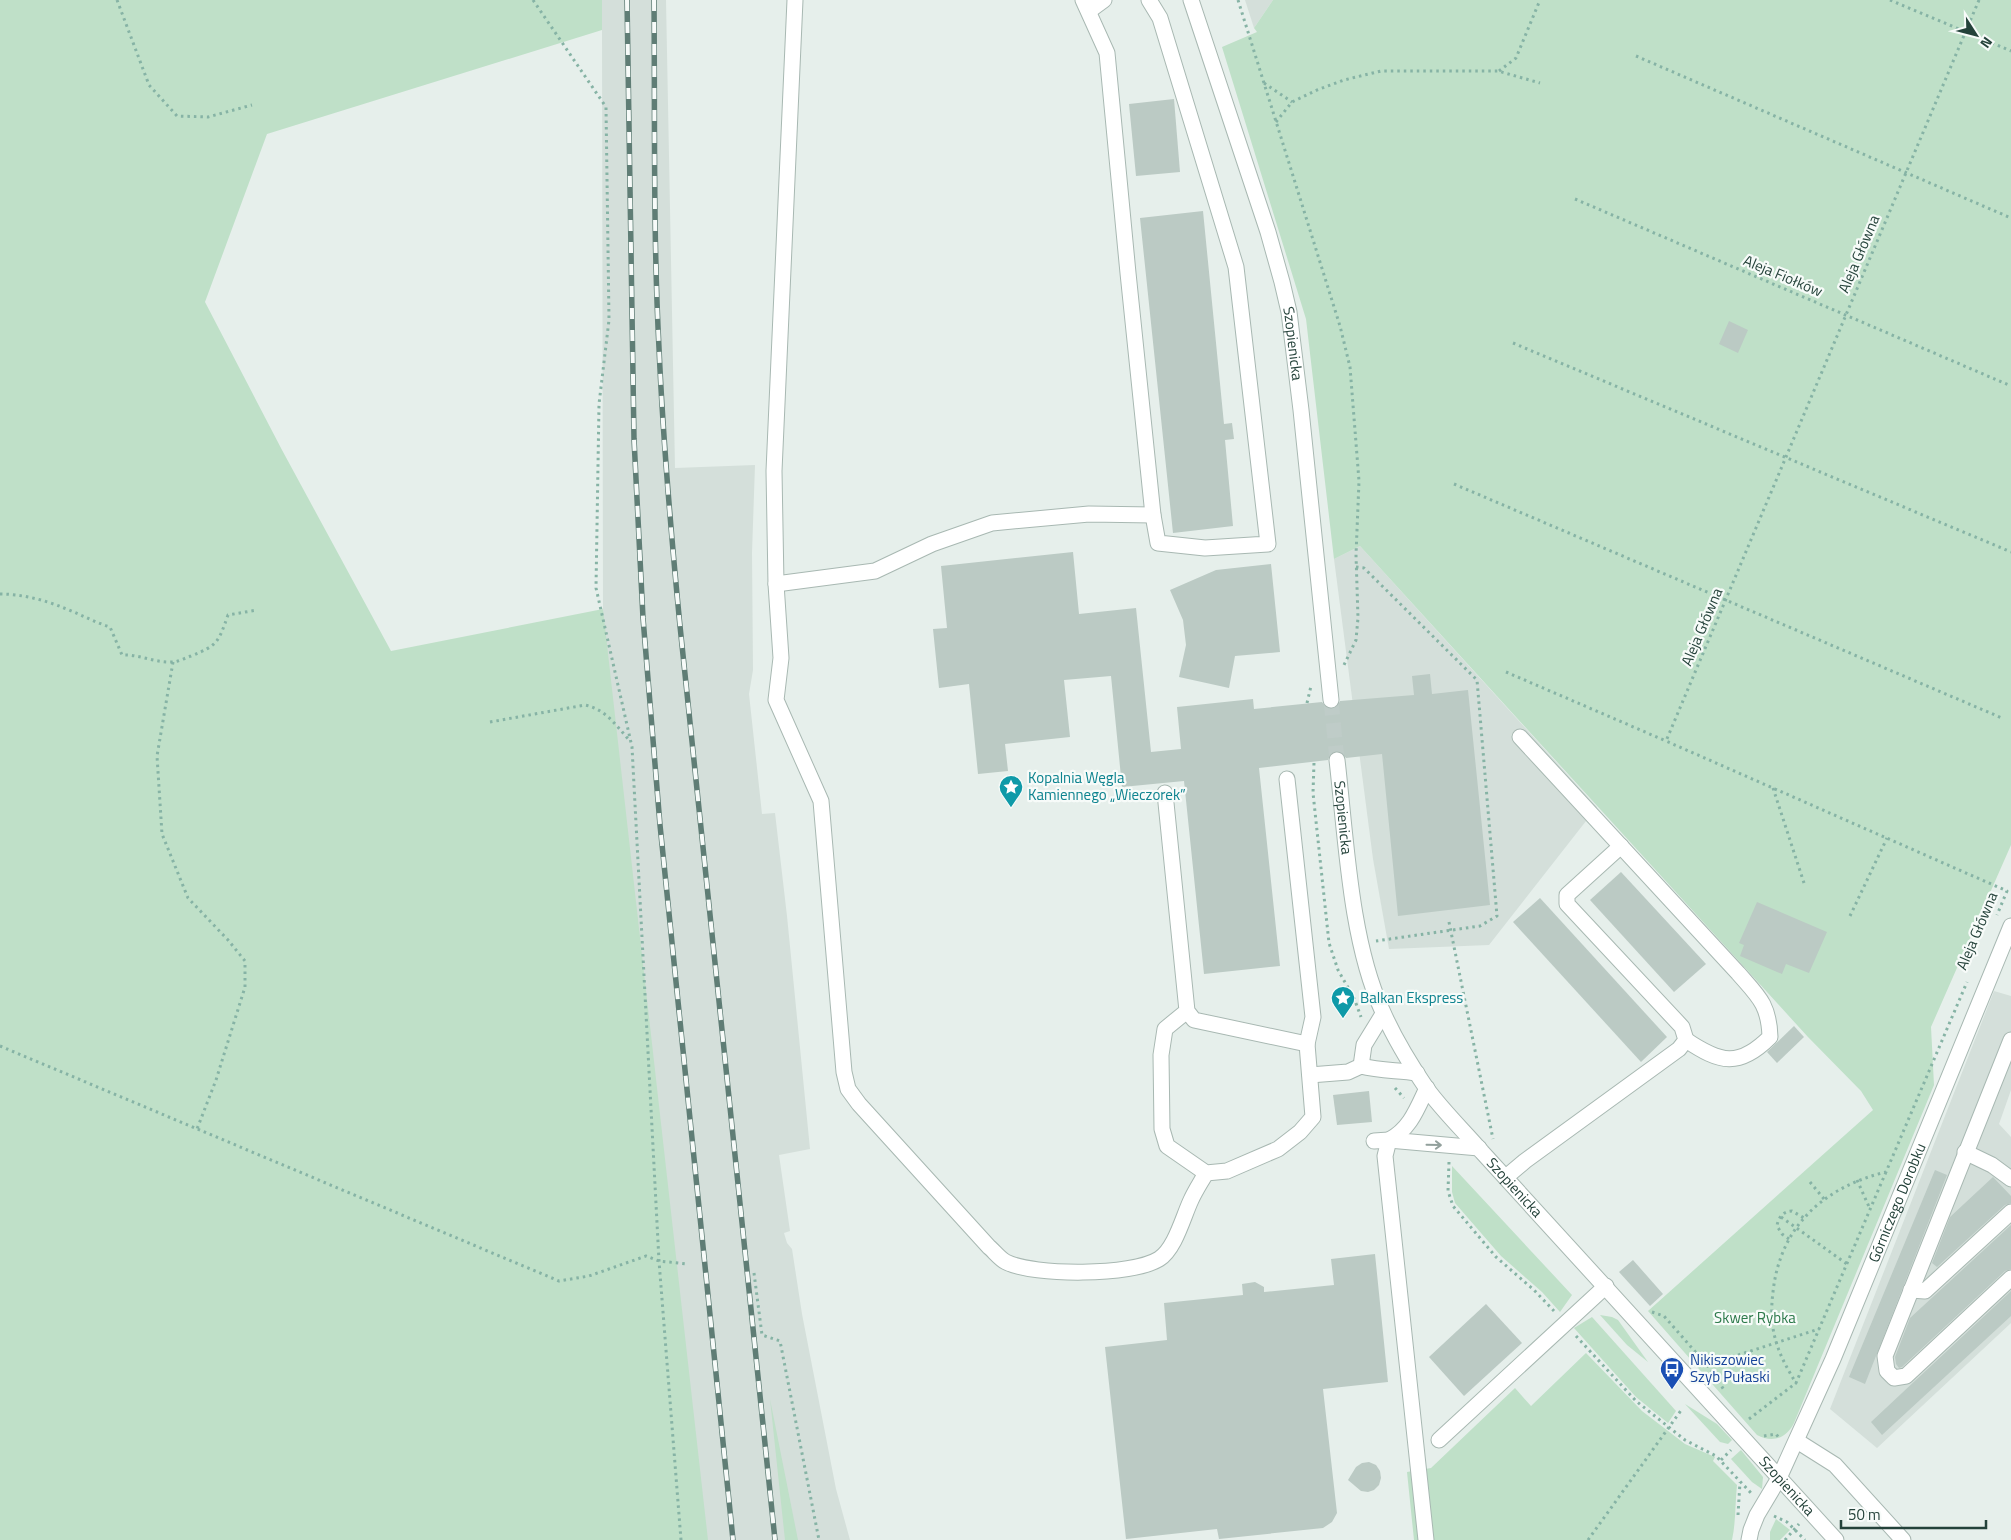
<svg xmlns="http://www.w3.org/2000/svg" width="2011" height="1540" viewBox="0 0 2011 1540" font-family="'Titillium Web',sans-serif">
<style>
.built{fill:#d4dfda}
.green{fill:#bfe0c8}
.building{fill:#bbcac4}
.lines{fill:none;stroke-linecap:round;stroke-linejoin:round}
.minor-tunnel{stroke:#bfccc8;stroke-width:15;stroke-dasharray:15 8;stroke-linecap:butt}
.minor-casing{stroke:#a8b8b2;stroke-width:17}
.path{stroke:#86b3a5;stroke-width:3;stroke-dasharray:2.5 4;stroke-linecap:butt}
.minor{stroke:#fff;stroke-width:15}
.rail-casing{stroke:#5f7d75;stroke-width:5.5}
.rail{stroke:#f7fbf9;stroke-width:4;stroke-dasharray:11;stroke-linecap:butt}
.oneway{stroke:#92a09c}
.labels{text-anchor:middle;stroke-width:4.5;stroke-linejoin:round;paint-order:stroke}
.street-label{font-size:15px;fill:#24423a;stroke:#f7fbf9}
.culture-label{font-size:15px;fill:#0d838f;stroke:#f7fbf9;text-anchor:start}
.park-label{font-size:15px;fill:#2d7a4b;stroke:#f7fbf9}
.transit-label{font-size:15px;fill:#164399;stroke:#f7fbf9;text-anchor:start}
</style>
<rect width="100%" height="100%" fill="#e6efeb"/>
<g class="built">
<polygon points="600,0 666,0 675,468 755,465 752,553 753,670 749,694 762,814 775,813 787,916 810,1149 779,1155 790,1231 784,1233 787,1243 792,1249 802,1314 836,1489 850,1540 699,1540 610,752 603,609 602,30"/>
<polygon points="1245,0 1273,0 1254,28"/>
<polygon points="1360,546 1597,807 1489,945 1389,949 1373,859 1334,559"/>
<polygon points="1994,991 2011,996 2011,1090 1999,1124 2011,1137 2011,1323 1877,1448 1830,1409"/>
</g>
<g class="green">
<polygon points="0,0 602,0 602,30 267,134 205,302 282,450 391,651 603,609 708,1540 0,1540"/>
<path d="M 1273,0 L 2011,0 L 2011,845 L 1931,1027 L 1934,1085 L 1794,1423 C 1786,1439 1772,1443 1757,1435 L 1648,1311 L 1873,1110 L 1861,1091 L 1808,1037 L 1360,546 L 1334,559 L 1306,319 L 1222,47 L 1257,32 L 1254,28 Z"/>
<polygon points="1452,1166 1572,1295 1560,1312 1542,1292 1501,1256 1455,1203 1452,1192"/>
<polygon points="1600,1315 1612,1317 1618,1320 1648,1362 1627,1345"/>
<polygon points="1592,1317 1676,1411 1668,1423 1636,1397 1574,1328"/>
<path d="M 1586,1353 L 1642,1411 L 1685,1444 L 1715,1457 L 1713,1461 L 1737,1485 C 1735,1503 1736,1522 1732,1540 L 1414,1540 L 1407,1472 L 1431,1468 L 1515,1388 L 1531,1406 Z"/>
<polygon points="770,1399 798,1540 785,1540"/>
<polygon points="1685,1404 1717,1424 1732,1440 1728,1444 1720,1442"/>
<polygon points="1741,1450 1763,1477 1762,1489 1752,1482 1731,1459"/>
<polygon points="1776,1519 1790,1530 1780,1540 1770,1540 1770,1532"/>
</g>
<g class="building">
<polygon points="1174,99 1180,172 1136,176 1129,104"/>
<polygon points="1203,211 1224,424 1232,423 1234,439 1225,440 1233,526 1173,533 1140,218"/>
<polygon points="1729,321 1748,330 1738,353 1719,344"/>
<polygon points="1073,552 1079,614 1136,608 1151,752 1181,749 1177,707 1253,699 1254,709 1322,702 1327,708 1332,709 1337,707 1340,701 1414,695 1412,676 1430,674 1432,694 1468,690 1490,905 1398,916 1382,754 1346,758 1341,752 1336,751 1331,753 1328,760 1259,768 1280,966 1204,974 1184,781 1122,787 1111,676 1064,680 1070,737 1005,744 1008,771 978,774 969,684 939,688 933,629 947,628 941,566"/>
<polygon points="1271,564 1280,652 1235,656 1229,688 1179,677 1186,645 1183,620 1170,590 1216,570"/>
<polygon points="1621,872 1706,964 1674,992 1590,900"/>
<polygon points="1540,898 1667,1037 1641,1062 1513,922"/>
<polygon points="1757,902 1827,932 1809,973 1786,964 1782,974 1740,956 1744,945 1739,943"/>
<polygon points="1794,1026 1804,1037 1777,1063 1767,1052"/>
<polygon points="1369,1091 1372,1122 1337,1125 1333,1095"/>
<polygon points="1935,1170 1947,1175 1865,1384 1849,1377"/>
<polygon points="1993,1177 2011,1196 2011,1203 2005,1205 1937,1267 1932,1263 1950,1217"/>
<polygon points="2011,1225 2011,1269 2005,1271 1902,1367 1899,1368 1896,1364 1895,1357 1910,1318"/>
<polygon points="1375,1254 1388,1382 1323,1389 1337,1513 1332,1522 1323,1528 1219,1539 1217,1529 1126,1539 1105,1347 1167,1340 1164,1303 1243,1295 1242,1284 1255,1282 1264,1287 1264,1292 1334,1285 1331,1259"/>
<polygon points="1633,1260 1663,1294 1650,1306 1619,1272"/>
<polygon points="2011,1291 2011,1316 1882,1435 1871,1422"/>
<polygon points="1486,1304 1522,1343 1464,1396 1429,1357"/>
<polygon points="1369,1462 1376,1465 1380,1471 1381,1478 1379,1485 1374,1490 1368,1492 1361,1491 1348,1480 1356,1467 1362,1463"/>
</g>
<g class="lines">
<polyline class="minor-tunnel" points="1331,700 1337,760"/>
<g class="minor-casing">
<g id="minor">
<path d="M 795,0 L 774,471 L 776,584 L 781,658 L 776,700 L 821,801 L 844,1072 L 848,1089 L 859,1104 L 989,1247 C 994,1251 1000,1259 1006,1262 C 1034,1276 1132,1276 1159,1259 C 1175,1249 1183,1217 1191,1200 C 1195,1191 1201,1182 1206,1173"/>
<polyline points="1083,0 1107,53 1128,273 1153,515 1158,543 1205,548 1268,544 1236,267 1160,18 1149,0"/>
<path id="s1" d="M 1191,0 L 1268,232 L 1282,282 L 1289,312 L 1301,410 L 1331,700"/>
<polyline points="1089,11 1104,0"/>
<polyline points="776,584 875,571 932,544 992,523 1089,514 1153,515"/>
<path d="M 1520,737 L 1738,973 C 1758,996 1769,1004 1770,1037 C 1739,1068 1720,1063 1686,1040"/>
<path id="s2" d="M 1337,760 C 1346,837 1350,940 1382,1010 C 1394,1038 1410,1064 1427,1089 C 1443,1111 1464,1131 1482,1152 L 1836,1540"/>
<polyline points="1287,779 1313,1017 1307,1044"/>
<polyline points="1165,793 1187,1011 1194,1020 1307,1044 1313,1117 1300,1132 1278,1149 1227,1171 1206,1173 1167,1146 1162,1129 1161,1055 1165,1029 1187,1011"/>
<polyline points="2011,1040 1885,1356 1887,1371 1894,1378 1906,1376 2011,1278"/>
<polyline points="1361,1066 1364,1045 1383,1014"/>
<path d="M 1310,1075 L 1348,1072 L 1361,1066 C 1380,1071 1398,1070 1417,1073"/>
<polyline points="1374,1141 1389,1140 1479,1148"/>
<polyline points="1965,1152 1992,1165 2011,1179"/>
<polyline points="1506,1177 1525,1161 1679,1049 1686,1040 1682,1027 1567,904 1567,895 1621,846"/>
<polyline points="1911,1290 1925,1291 2011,1212"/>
<polyline points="1439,1440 1606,1286"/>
<polyline points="1797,1441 1835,1465 1903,1540"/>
<path d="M 1426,1540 L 1385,1156 L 1389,1140 C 1410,1129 1417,1109 1427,1088"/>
<path id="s3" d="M 1749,1540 L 1751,1530 L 1757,1515 L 1779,1478 L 1833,1359 L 2011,926"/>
</g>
</g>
<g class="path">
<polyline points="117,0 149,85 177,116 208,117 252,105"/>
<polyline points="533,0 606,107 609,320 599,404 596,588 632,747 659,1261 681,1540"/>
<polyline points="1238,0 1340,326 1350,367 1359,481 1356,555 1358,618 1356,640 1344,665"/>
<polyline points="1890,0 2011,51"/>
<polyline points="1979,0 1666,741 2007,891 1997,915"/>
<polyline points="1636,56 2011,218"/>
<polyline points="1499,71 1516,58 1540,0"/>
<polyline points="1264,83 1292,102"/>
<polyline points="1276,122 1292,102 1317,90 1344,80 1381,71 1498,71 1540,83"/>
<polyline points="1575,199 2011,386"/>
<polyline points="1513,343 2011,552"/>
<polyline points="1454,484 2002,718"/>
<polyline points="1356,567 1364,568 1477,680 1497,916 1480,926 1376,941"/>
<path d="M 0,594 C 21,594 45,600 64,608 C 80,614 94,622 110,627 L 122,655 C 139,654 155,663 172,662 C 178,662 185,658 191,656 C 218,645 218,643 228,615 L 257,610"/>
<polyline points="173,662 157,756 162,834 188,898 228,940 245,961 245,987 216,1080 197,1129"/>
<polyline points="1506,672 1666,741"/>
<polyline points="1307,703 1311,686"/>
<path d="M 490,722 L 585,705 C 605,709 616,725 629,740"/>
<polyline points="1314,763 1313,793 1329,943 1338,970 1354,998 1361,1017"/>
<polyline points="1773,788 1804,883"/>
<polyline points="1850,916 1887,838"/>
<polyline points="1449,922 1493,1139"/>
<polyline points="0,1046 559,1281 589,1276 646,1256 659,1261 687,1264"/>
<polyline points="1395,1088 1404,1098"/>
<polyline points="1449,1162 1448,1191 1453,1206 1496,1257 1534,1290 1554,1311"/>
<path d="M 1886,1172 L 1796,1383 C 1788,1370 1780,1356 1776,1341 C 1771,1326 1771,1307 1773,1292 C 1780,1226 1824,1187 1886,1172 L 1967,982"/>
<polyline points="1857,1180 1870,1209"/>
<polyline points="1810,1182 1824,1199"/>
<polyline points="1781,1217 1847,1264"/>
<path d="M 1789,1239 L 1782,1234 L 1777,1226 C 1778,1218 1783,1211 1792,1211 L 1804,1218"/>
<polyline points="754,1273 762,1335 780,1341 819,1540"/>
<polyline points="1652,1312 1664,1316 1712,1371 1724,1390"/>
<polyline points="1576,1336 1636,1401 1685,1440 1716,1456 1752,1494"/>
<polyline points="1707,1365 1819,1329"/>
<polyline points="1749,1419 1796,1383"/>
<polyline points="1764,1436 1776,1434 1779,1438"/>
<polyline points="1721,1460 1731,1450"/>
<polyline points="1738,1515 1740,1482"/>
<polyline points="1774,1516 1787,1522 1805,1540"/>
<polyline points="1588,1540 1682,1409"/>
<polyline points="1785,1540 1799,1524"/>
</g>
<use href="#minor" class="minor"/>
<g class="rail-casing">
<g id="rail">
<polyline points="627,0 634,439 643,618 660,825 733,1540"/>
<path d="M 654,0 C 655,116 653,232 659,348 C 663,441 671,533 680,626 L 775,1540"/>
</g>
</g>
<use href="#rail" class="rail"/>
</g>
<defs><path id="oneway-shaft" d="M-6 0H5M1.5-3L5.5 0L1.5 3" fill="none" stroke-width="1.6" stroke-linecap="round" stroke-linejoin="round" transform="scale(1.25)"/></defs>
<use class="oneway" href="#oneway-shaft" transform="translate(1434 1145) rotate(1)"/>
<defs>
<g id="sight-pin" transform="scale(1.25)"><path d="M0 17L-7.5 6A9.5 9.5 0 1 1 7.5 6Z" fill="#0f9aa8" stroke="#f7fbf9"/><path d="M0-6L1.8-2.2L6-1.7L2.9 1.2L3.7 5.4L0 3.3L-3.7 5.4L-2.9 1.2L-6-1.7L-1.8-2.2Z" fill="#fff"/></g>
<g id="bus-pin" transform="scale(1.25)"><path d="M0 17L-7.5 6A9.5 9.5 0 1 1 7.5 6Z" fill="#1a4fb4" stroke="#f7fbf9"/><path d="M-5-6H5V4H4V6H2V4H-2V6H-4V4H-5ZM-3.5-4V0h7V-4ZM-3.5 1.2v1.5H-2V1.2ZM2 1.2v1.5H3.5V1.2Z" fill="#fff"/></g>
</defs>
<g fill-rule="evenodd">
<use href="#sight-pin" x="1011" y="787"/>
<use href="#sight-pin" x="1343" y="998"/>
<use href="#bus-pin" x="1672" y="1369"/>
</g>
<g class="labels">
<g class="street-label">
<text transform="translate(1859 254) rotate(-67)" y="5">Aleja Główna</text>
<text transform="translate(1783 276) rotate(23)" y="5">Aleja Fiołków</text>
<text dy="5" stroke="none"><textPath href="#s1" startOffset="359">Szopienicka</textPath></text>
<text transform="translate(1702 627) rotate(-67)" y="5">Aleja Główna</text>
<text dy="5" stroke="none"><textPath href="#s2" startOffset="58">Szopienicka</textPath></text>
<text transform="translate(1977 931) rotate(-67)" y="5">Aleja Główna</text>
<text dy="5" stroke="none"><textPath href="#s2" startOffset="478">Szopienicka</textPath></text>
<text dy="5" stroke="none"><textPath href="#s3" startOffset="369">Górniczego Dorobku</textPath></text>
<text dy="5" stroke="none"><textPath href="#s2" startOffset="882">Szopienicka</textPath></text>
</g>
<g class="culture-label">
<text x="1028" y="783">Kopalnia Węgla<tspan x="1028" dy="17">Kamiennego „Wieczorek”</tspan></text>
<text x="1360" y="1003">Balkan Ekspress</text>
</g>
<g class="park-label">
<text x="1755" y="1323">Skwer Rybka</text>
</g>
<g class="transit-label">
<text x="1690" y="1365">Nikiszowiec<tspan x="1690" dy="17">Szyb Pułaski</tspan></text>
</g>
</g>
<g transform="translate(1976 35) rotate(126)" stroke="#f7fbf9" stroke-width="4" paint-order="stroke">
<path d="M0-4L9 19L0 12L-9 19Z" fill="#24423a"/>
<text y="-8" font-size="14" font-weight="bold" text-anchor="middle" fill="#24423a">N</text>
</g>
<path d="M1841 1520v8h145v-8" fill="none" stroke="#24423a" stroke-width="2.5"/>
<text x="1848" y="1520" font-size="15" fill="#24423a" stroke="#f7fbf9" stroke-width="4" paint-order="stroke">50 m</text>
</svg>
